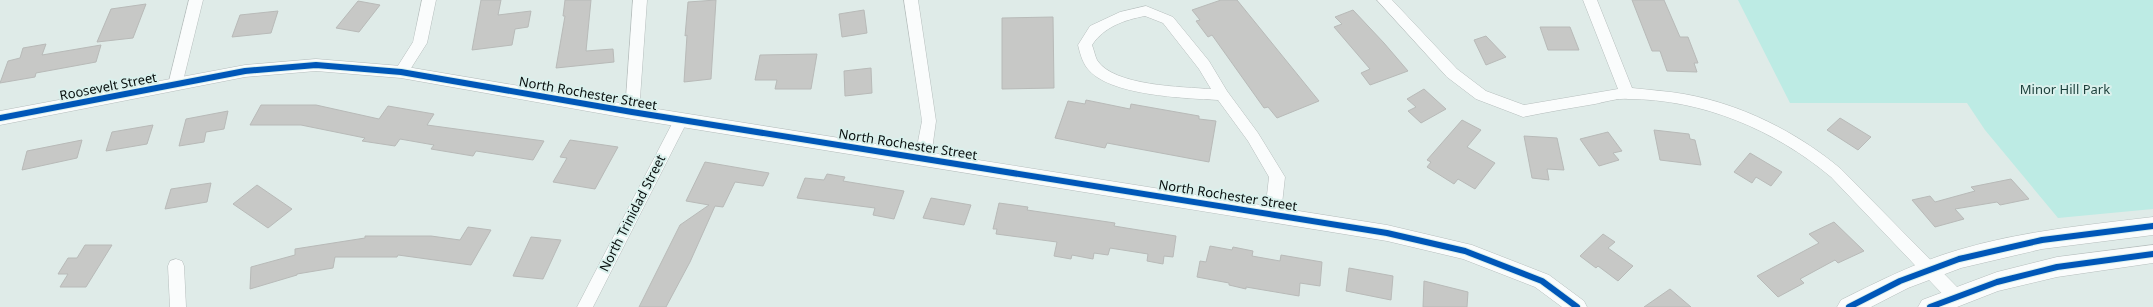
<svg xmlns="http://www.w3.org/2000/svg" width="2153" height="307" viewBox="0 0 2153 307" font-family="'Noto Sans',sans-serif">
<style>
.green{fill:#bdebe4}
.building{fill:#c7c8c6;stroke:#b8bab8}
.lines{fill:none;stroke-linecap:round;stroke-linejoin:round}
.minor-casing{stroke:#b6bebd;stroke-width:1}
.tertiary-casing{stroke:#b6bebd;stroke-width:1}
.secondary-casing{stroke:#b6bebd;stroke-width:1}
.minor{fill:#fafcfc;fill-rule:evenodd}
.tertiary{fill:#fafcfc;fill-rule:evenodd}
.secondary{fill:#fafcfc;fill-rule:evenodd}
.cycleway-casing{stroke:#daf0ec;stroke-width:8}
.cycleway{stroke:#0057b8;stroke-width:6}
.labels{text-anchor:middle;stroke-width:4;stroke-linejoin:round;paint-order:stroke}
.street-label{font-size:13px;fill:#070e0d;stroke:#daf0ec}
.park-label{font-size:13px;fill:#1a3e39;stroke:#daf0ec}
</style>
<rect width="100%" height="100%" fill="#dfebe8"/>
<polygon class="green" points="1738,0 2153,0 2153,209 2058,218 1985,130 1967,103 1790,103"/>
<g class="building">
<polygon points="481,0 501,0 498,15 531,11 528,27 515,29 512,45 472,50"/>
<polygon points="565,0 591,0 586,51 613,49 614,62 556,68 565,16 563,16"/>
<polygon points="716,0 711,79 684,82 687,35 685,36 688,2"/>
<polygon points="1221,0 1237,0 1319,101 1277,118 1268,107 1264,108 1212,35 1208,37 1196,21 1200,20 1192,10"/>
<polygon points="1632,0 1664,0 1680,37 1688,37 1698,63 1694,63 1697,72 1667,71 1660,51 1652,51"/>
<polygon points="358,1 380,5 359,32 336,28"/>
<polygon points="146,4 133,38 97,42 111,9"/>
<polygon points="864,10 867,33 842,37 839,14"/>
<polygon points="1353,10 1384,43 1408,71 1370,85 1361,73 1370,69 1334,27 1342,24 1335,17"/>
<polygon points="278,11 271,33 232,37 240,15"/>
<polygon points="1053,17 1054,88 1002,89 1002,18"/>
<polygon points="1540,27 1570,27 1579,50 1548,50"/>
<polygon points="1486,36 1506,57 1486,65 1474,40"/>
<polygon points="46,44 42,55 101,45 96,62 36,73 35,77 0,83 8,61 20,58 23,48"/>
<polygon points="817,54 811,89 775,89 777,80 755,80 760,55"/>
<polygon points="871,68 872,93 845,96 844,71"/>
<polygon points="1424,89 1446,109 1421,123 1408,111 1416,107 1407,99"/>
<polygon points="1086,100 1130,109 1131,104 1199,116 1199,119 1216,121 1209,162 1107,143 1105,148 1055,138 1068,101 1085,104"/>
<polygon points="261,105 316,105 379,119 388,106 434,114 427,125 544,141 533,160 476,151 473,156 431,149 434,145 400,139 395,146 362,141 365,138 301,125 250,125"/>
<polygon points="228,111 224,129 206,132 204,142 179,146 186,119"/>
<polygon points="1840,118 1871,137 1858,150 1827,130"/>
<polygon points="1462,120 1481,130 1467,147 1495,163 1475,189 1458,179 1454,184 1427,167 1431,162 1427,160"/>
<polygon points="153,125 147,144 106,151 112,132"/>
<polygon points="1654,130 1689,134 1690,139 1695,140 1701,165 1660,160"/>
<polygon points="1608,132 1622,151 1613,153 1619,160 1599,166 1580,139"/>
<polygon points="1524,136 1557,138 1564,170 1547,169 1549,180 1532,178"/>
<polygon points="82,140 77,158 22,170 27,151"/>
<polygon points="570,140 618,147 595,189 553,182 567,158 560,157"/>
<polygon points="1750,153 1782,172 1771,186 1756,177 1752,183 1734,172"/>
<polygon points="705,162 769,173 763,186 735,182 723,207 715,206 690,262 666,307 639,307 680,225 709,205 686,201"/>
<polygon points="827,174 845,177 843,181 904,191 894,219 873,215 875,208 797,198 805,178 824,180"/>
<polygon points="2011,179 2029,199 2000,205 1997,202 1955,209 1964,219 1935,227 1912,200 1930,196 1935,202 1975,191 1971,187"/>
<polygon points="211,183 207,202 165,209 171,189"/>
<polygon points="257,185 292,209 268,228 233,204"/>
<polygon points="931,198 971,205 964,225 923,218"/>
<polygon points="999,203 1028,207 1027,210 1115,223 1114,226 1176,236 1173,257 1164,256 1163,264 1147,261 1148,254 1110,248 1108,255 1094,253 1093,259 1072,255 1071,259 1054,256 1057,242 996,234 997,229 993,229"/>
<polygon points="1834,222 1864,251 1838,263 1835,260 1800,279 1804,283 1778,297 1757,276 1819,243 1809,234"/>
<polygon points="468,227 491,230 471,265 398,255 397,257 335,257 333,268 297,274 297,275 250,289 251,267 295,255 295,249 365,238 365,236 431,236 460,240"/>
<polygon points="1603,234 1615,242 1608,248 1633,266 1618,281 1598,266 1596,268 1580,256"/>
<polygon points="531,237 561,240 543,279 513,276"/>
<polygon points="85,245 112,245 86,287 60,287 68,274 58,274 68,258 77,258"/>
<polygon points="1210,246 1232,250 1233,247 1253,251 1252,256 1280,261 1281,255 1322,262 1320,286 1300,283 1299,296 1246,287 1246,289 1229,285 1229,283 1197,277 1200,261 1206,262"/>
<polygon points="1349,268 1393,276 1391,300 1346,291"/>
<polygon points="1424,281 1468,292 1467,307 1423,307"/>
<polygon points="1670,289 1691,307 1644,307"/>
</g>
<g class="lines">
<g class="minor-casing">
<g id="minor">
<polygon points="189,0 203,0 182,85 180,89 175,90 170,89 168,85"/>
<polygon points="422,0 436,0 427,43 406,76 401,77 396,76 394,72 413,42"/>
<polygon points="633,0 647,0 639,112 637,116 632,118 627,116 625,112"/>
<polygon points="904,0 918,0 936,121 931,157 928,161 923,163 918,161 915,157 922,121"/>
<path d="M 1377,0 L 1392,0 L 1457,69 L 1486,91 L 1524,105 L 1618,89 L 1583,0 L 1597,0 L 1632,88 C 1649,90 1667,91 1684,94 C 1741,104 1797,132 1841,169 L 1962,292 L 1964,297 L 1962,302 L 1956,304 L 1950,302 L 1831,177 C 1775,130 1702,99 1628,99 C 1617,98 1605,102 1595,104 C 1571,108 1547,112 1523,117 L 1518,115 L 1476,99 L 1447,77 Z"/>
<path d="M 1146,6 L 1173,17 L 1209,61 L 1227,91 L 1258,133 L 1285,177 L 1281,213 L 1279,218 L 1273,219 L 1267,218 L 1265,213 L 1269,177 L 1248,141 L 1218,100 C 1185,98 1108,96 1087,68 C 1082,61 1080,53 1078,45 L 1090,26 L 1120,12 ZM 1145,16 L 1163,23 L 1199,69 L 1211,89 C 1183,87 1113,86 1097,60 C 1095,56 1094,50 1092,45 C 1104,27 1124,20 1145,16 Z"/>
<polygon points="681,114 686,116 688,120 593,307 577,307 676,116"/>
<polygon points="176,259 182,261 184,266 186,307 170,307 168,266 170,261"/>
</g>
</g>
<g class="tertiary-casing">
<polygon id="tertiary" points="316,59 401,66 632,105 1387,225 1472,245 1549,275 1584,301 1587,307 1562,307 1535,287 1463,259 1387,241 632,119 401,78 316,71 245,77 0,125 0,111 245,65"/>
</g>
<g class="secondary-casing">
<g id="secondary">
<path d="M 2153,217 L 2153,235 L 2042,249 L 1961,268 L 1908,288 L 1871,307 L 1837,307 L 1841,300 C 1879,281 1917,262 1958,250 C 2021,231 2088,225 2153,217 Z"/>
<polygon points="2153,245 2153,263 2057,277 1998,291 1957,307 1918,307 1922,300 1997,272 2057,257"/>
</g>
</g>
<use href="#minor" class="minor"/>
<use href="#tertiary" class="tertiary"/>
<use href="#secondary" class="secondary"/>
<g class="cycleway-casing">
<g id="cycleway">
<polyline points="0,118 245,71 316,65 401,72 632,112 1387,233 1465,251 1542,281 1577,307"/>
<polyline points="1849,307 1900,281 1959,259 2042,240 2153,226"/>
<polyline points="1930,307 1997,282 2057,267 2153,254"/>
</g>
</g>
<use href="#cycleway" class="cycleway"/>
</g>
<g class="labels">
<g class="street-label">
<text transform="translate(108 86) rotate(-11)" y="5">Roosevelt Street</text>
<text transform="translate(588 93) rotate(10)" y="5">North Rochester Street</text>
<text transform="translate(908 144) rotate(9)" y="5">North Rochester Street</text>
<text transform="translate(1228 195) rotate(9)" y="5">North Rochester Street</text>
<text transform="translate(632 213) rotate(-63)" y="5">North Trinidad Street</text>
</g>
<g class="park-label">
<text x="2065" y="94">Minor Hill Park</text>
</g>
</g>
</svg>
